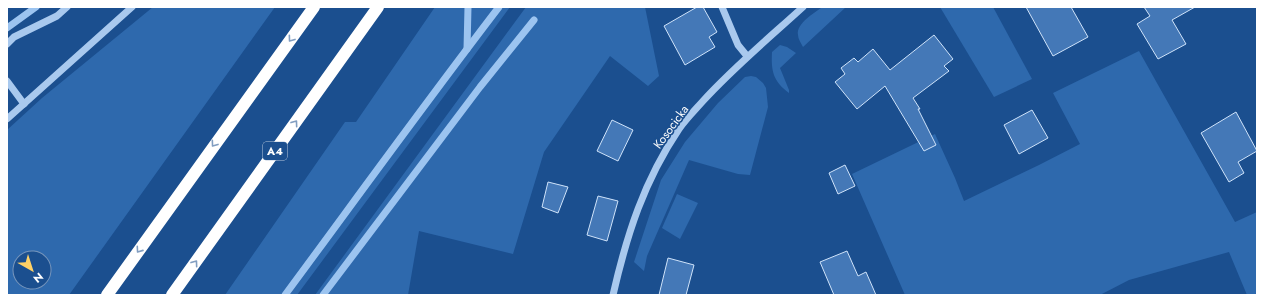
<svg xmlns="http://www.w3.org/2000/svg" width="1264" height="302" viewBox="0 0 1264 302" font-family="Jost,sans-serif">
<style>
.green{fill:#2e69ad;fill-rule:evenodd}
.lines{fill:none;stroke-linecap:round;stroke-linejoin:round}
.stream{stroke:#9cc4f0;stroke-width:7}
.building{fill:#4478b7;stroke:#cfe3fa}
.minor{stroke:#a9c9ee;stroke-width:7}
.highway{stroke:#fff;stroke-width:12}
.oneway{stroke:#829ec1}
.labels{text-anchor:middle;stroke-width:3.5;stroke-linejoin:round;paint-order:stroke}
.shield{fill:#1b4f8f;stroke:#bbcadd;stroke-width:1}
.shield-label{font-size:11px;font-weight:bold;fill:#fff}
.street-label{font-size:12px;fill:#fff;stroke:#1b4f8f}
</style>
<rect width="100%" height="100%" fill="#1b4f8f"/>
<g class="green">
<path d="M 153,7 L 275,7 L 69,295 L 7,295 L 7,130 L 42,98 ZM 20,258 L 44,258 L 44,282 L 20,282 Z"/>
<polygon points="435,7 510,7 297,295 225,295 345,122 356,122"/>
<polygon points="526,7 645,7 659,76 648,86 610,56 544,152 513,254 419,231 408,295 315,295"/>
<path d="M 822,7 L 846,7 L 803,47 C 801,43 798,39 798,35 C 796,23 815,13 822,7 Z"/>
<polygon points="940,7 993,7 1032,79 994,97"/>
<path d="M 780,45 L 787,47 L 796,53 L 780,68 L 789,90 L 789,93 C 773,81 771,71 772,52 Z"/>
<polygon points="1139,51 1235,222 1257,212 1257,295 1247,295 1229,252 1129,280 1100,295 905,295 852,174 935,134 955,178 964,201 1039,165 1080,144 1053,93"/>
<polygon points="751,76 756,77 763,83 766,88 768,107 750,175 738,174 689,160 647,256 644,271 634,262 661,180 685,142 718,103 745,77"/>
<polygon points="677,194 698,203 680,239 662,228"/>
</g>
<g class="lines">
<g class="stream">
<polyline points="7,28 36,7"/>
<polyline points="467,49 468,7"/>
<path d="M 285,295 C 356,199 426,102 499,7"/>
<polyline points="323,295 480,87 534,20"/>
</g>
</g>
<g class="building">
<polygon points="697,7 703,7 717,32 709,37 715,47 685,65 664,26"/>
<polygon points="1026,7 1071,7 1088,37 1053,56"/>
<polygon points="1144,7 1195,7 1172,20 1186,44 1158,59 1137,24 1150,16"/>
<polygon points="934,35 953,59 944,66 949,71 913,98 920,109 918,109 936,145 924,151 885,86 857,109 835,82 845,74 841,68 854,58 858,62 873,49 890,70"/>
<polygon points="1032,110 1048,138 1019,154 1004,125"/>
<polygon points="1236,112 1257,151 1238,162 1244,173 1229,182 1201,133"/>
<polygon points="612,120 633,130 618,161 597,151"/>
<polygon points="845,165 855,186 838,194 829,173"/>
<polygon points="548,182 568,187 558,213 542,207"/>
<polygon points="598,196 618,201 607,241 587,235"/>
<polygon points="847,251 858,276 866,272 876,295 834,295 820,262"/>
<polygon points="668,258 694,265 686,295 659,295"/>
</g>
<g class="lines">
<g class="minor">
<polyline points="722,7 738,45 747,56"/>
<polyline points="7,44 14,37 57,16 67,7"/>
<polyline points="7,81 24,104"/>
<polyline points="7,119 132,7"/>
<path d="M 613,295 C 627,234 644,181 679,129 C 686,119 695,110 703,101 C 734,67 769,38 803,7"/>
</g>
<g class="highway">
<polyline points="107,295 314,7"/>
<polyline points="172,295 378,7"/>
</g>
</g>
<defs><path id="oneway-chevron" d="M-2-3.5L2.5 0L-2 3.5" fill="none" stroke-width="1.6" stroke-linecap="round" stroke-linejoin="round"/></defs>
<g class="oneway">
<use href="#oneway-chevron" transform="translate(291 39) rotate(126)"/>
<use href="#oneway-chevron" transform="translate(295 123) rotate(-54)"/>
<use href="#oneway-chevron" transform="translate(214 144) rotate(126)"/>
<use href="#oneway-chevron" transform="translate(139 250) rotate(125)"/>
<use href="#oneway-chevron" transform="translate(195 263) rotate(-54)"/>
</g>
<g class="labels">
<rect class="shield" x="263" y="142" width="24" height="18" rx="3"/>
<g class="shield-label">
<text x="275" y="155">A4</text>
</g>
<g class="street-label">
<text transform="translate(671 127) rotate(-54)" y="4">Kosocicka</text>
</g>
</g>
<rect width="1264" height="302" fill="none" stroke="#ffffff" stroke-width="16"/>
<g transform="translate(32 270) rotate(141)"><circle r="19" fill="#1b4f8f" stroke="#7695bc"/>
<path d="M0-3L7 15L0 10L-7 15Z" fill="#ffd166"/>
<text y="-6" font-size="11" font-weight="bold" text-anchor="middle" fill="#ffffff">N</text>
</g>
</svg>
